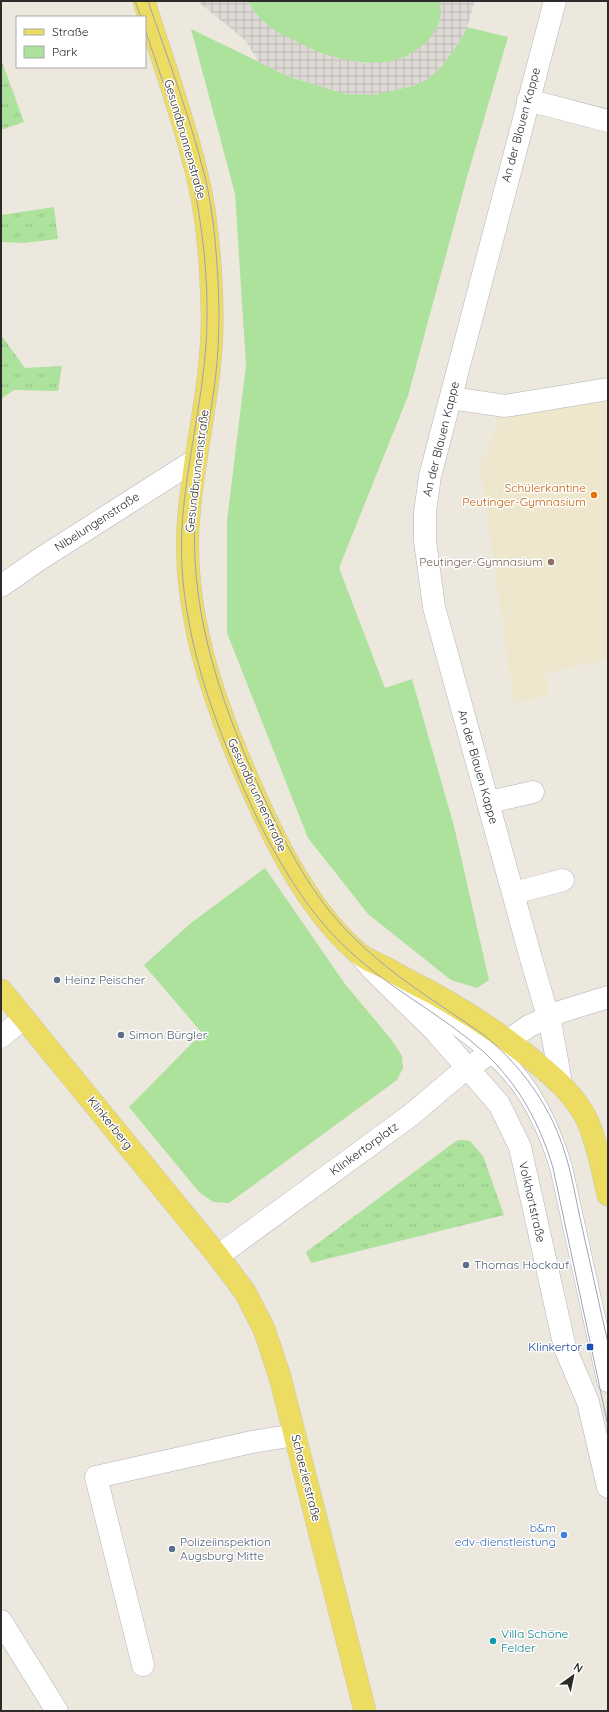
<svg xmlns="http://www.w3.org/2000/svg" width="609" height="1712" viewBox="0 0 609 1712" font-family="Quicksand,sans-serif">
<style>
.education{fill:#eee7ce}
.grass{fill:url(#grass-tufts)}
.park{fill:#ace29c}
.plaza{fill:url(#plaza-grid)}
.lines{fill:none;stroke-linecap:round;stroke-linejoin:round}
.minor-casing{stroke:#b1b2be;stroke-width:23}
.major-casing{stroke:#c8c8c8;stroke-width:23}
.minor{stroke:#fff;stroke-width:22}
.major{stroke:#eddc62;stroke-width:22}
.tram{stroke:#a1a1b5;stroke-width:1}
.food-dot{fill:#e8710a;stroke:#fff;stroke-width:1.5}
.education-dot{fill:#8d6e63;stroke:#fff;stroke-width:1.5}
.service-dot{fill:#5c6f8a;stroke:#fff;stroke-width:1.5}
.transit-dot{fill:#1a4fb4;stroke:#fff;stroke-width:1.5}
.shop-dot{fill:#3f7fe0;stroke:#fff;stroke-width:1.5}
.culture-dot{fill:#0f9aa8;stroke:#fff;stroke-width:1.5}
.labels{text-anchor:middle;stroke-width:3;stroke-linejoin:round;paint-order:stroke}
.street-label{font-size:12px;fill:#2b2b2b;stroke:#fff}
.food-label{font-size:12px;fill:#c56008;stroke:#fff;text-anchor:end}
.education-label{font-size:12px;fill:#785e54;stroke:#fff;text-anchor:end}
.service-label{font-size:12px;fill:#4e5e75;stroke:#fff;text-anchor:start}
.transit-label{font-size:12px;fill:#164399;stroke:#fff;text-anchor:end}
.shop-label{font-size:12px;fill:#366cbe;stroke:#fff;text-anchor:end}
.culture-label{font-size:12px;fill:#0d838f;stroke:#fff;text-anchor:start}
</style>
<defs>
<pattern id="grass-tufts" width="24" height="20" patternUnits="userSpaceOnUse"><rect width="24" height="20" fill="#ace29c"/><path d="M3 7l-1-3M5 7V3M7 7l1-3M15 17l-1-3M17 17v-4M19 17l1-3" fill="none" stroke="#94c287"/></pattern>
<pattern id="plaza-grid" width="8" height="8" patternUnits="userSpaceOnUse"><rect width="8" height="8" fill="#dddad5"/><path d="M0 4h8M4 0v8" fill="none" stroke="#bebbb7"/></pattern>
</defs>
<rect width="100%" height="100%" fill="#ede8de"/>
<polygon class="education" points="608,394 608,659 545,673 549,694 514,704 480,465 498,425 496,415"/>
<g class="grass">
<polygon points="1,59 24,122 1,130"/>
<polygon points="54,207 58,239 23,243 2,242 1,299 1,215"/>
<polygon points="1,335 25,368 62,366 58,391 14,390 1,399"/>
<polygon points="461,1140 470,1141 483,1156 504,1215 311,1263 306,1252 456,1141"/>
</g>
<g class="park">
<path d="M 248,1 L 440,1 C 443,13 440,23 434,33 C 425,47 407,59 389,62 C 349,69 265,41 248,1 Z"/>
<polygon points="467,27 508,37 467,177 408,396 339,568 385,688 412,679 454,826 489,980 477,988 451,980 368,914 308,838 227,633 227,521 246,365 235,194 191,29 290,77 346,94 413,86 428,79 442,66 460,41"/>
<polygon points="265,868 345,984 391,1039 402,1056 403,1068 397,1080 229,1203 213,1202 199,1192 129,1107 202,1033 144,965 191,923"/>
</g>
<polygon class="plaza" points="197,1 248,1 251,8 263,21 277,32 320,53 337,58 364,63 389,62 404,57 418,49 429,40 438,26 441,15 440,1 475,1 467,27 460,41 442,66 428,79 413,86 375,95 346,94 293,78 259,62 245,40"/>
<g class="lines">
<g class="minor-casing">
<g id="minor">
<polyline points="555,1 430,476 425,512 425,541 434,607 530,955 551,1027 561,1083"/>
<polyline points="528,100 608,121"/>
<polyline points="451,398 505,406 608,389"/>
<polyline points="1,586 40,559 189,464 195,464"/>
<polyline points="489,802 533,792"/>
<polyline points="514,893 563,880"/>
<polyline points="361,956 373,970 435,1031 499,1104 520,1147 565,1348 588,1402 608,1487"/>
<path d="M 413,994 C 444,1015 476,1035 503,1062 C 532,1090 549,1128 561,1167 L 608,1381"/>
<polyline points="1,1037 24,1018"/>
<polyline points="218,1256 411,1115 457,1076 529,1026 560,1012 608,997"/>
<polyline points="1,1621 57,1711"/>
<polyline points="143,1665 96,1477 252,1442 295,1435"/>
</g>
</g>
<g class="major-casing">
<g id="major">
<path d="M 144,1 C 162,60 184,118 198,179 C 208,221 211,265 212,309 C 214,378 195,445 189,514 C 181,596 206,679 237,754 C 266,823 301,903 358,953 C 366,960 378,964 388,969 C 402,977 416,985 431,992 C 467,1012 501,1034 534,1061 C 555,1078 576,1096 588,1122 C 597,1142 603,1173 608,1195"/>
<polyline points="1,990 218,1256 245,1292 264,1329 280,1377 365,1711"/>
</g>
</g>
<use href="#minor" class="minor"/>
<use href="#major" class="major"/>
<g class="tram">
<polyline points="135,1 141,17"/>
<path d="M 148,1 C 168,59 190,117 205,177 C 213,210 216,246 218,280 C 220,317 219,353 214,389 C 208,433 197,477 195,521 C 190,618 224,711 264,798 C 287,847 312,896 350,934 C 389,974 438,1003 484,1035 C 520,1065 548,1102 563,1147 C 572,1173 576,1201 582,1227 C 591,1266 599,1304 608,1343"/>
<path d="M 145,29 C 165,90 189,151 199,214 C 204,246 207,278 207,310 C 208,379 189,446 183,514 C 176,584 193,657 217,722 C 246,799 283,886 342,944 C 385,987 441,1013 485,1053 C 519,1085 540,1124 553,1168 L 608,1426"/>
</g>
</g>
<circle class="food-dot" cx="594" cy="495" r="4"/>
<circle class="education-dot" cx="551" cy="562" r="4"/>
<g class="service-dot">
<circle cx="57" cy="980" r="4"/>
<circle cx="121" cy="1035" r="4"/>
<circle cx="466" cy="1265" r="4"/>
<circle cx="172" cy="1549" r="4"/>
</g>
<rect class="transit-dot" x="586" y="1343" width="8" height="8" rx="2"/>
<circle class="shop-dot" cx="564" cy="1535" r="4"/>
<circle class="culture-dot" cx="493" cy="1641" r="4"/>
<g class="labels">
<g class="street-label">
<text transform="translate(521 125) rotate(-75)" y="4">An der Blauen Kappe</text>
<text transform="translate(185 139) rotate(74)" y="4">Gesundbrunnenstraße</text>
<text transform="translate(441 439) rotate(-76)" y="4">An der Blauen Kappe</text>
<text transform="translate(197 471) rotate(-83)" y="4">Gesundbrunnenstraße</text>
<text transform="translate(97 522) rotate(-33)" y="4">Nibelungenstraße</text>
<text transform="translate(478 767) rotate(74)" y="4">An der Blauen Kappe</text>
<text transform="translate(257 795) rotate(65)" y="4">Gesundbrunnenstraße</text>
<text transform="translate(110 1123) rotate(51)" y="4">Klinkerberg</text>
<text transform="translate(364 1149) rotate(-36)" y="4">Klinkertorplatz</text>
<text transform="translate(532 1202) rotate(77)" y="4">Volkhartstraße</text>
<text transform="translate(306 1478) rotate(76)" y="4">Schaezlerstraße</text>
</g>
<g class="food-label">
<text x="586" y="492">Schülerkantine<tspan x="586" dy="14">Peutinger-Gymnasium</tspan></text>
</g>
<g class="education-label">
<text x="543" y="566">Peutinger-Gymnasium</text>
</g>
<g class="service-label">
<text x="65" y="984">Heinz Peischer</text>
<text x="129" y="1039">Simon Bürgler</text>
<text x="474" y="1269">Thomas Hockauf</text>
<text x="180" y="1546">Polizeiinspektion<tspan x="180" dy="14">Augsburg Mitte</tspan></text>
</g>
<g class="transit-label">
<text x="582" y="1351">Klinkertor</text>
</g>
<g class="shop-label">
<text x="556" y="1532">b&amp;m<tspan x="556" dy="14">edv-dienstleistung</tspan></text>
</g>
<g class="culture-label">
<text x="501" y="1638">Villa Schöne<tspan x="501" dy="14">Felder</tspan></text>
</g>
</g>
<rect width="609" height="1712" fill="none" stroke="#2b2b2b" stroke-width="4"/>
<rect x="16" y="16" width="130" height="52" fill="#ffffff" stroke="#aaaaaa"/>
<rect x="24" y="29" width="20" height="6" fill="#eddc62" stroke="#aaaaaa"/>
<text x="52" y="36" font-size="12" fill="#2b2b2b">Straße</text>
<rect x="24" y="46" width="20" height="12" fill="#ace29c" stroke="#aaaaaa"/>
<text x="52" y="56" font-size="12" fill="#2b2b2b">Park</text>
<g transform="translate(573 1676) rotate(33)" stroke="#ffffff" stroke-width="3" paint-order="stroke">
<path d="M0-3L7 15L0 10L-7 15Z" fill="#2b2b2b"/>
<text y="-6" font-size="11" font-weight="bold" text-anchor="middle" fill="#2b2b2b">N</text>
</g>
</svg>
